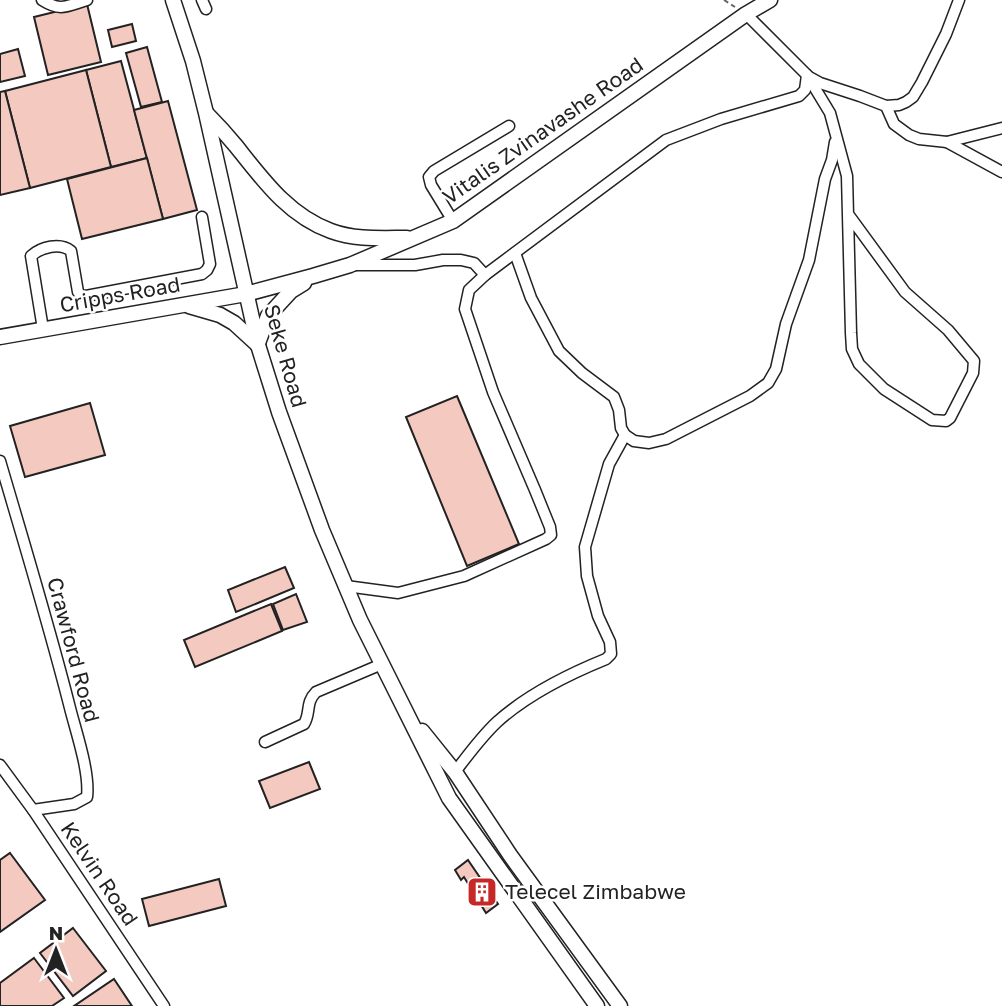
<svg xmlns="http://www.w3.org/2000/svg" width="1002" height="1006" viewBox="0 0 1002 1006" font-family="'Golos Text',sans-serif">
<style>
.building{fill:#f3c9c0;stroke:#222;stroke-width:2}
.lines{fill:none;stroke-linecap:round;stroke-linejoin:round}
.minor-casing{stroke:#222;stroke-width:13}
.major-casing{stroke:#222;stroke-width:17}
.path{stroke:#646464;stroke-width:2;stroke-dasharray:5 3.5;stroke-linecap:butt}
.minor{stroke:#fff;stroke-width:10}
.major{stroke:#fff;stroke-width:14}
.labels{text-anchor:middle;stroke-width:5;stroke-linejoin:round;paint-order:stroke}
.street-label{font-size:21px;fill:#222;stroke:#fff}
.poi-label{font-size:21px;fill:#222;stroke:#fff;text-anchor:start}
</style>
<rect width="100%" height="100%" fill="#fff"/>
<g class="building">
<polygon points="87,4 101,62 48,75 34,17"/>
<polygon points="132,24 136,41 112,47 108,30"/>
<polygon points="147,47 162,102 141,107 126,53"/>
<polygon points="18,49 25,76 0,82 0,54"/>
<polygon points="121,61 147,158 111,167 86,70"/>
<polygon points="86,70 111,167 30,188 5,91"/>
<polygon points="5,91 30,188 0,195 0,92"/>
<polygon points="168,101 197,210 163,219 134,110"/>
<polygon points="147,158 163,219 82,239 67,179"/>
<polygon points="457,396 519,544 467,566 406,417"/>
<polygon points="90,403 105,455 25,477 10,426"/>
<polygon points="285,567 294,588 236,612 228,590"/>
<polygon points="296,594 307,622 283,630 273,604"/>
<polygon points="271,604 282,631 195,667 184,640"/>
<polygon points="309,762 320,789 270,808 259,781"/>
<polygon points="10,853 45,900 0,932 0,860"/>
<polygon points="468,860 498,904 486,913 464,877 461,880 455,870"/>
<polygon points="219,879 226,906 149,926 142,899"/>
<polygon points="73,928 106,971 73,996 40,953"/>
<polygon points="34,958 64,998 52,1006 0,1006 0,983"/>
<polygon points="114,979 132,1006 74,1006"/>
</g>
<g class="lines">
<g class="minor-casing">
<g id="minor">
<path d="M 42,0 C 61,12 67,6 87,0"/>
<polyline points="202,0 206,9"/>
<polyline points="807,75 830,113 847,176 851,333 852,349 859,364 884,389 932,420 946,421 950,418 973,373 974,361 948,330 905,292 848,214"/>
<polyline points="809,77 820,83 860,96 886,106 899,105 906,102 913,97 922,82 946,34 959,0"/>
<polyline points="886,106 894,124 909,135 919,139 947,142 1002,128"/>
<polyline points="947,142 1002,172"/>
<polyline points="453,221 431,185 429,177 434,171 509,126"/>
<polyline points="515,253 531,298 559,351 582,373 614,397 619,410 621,428 625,435 634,441 649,443 666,439 750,396 768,383 776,369 786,324 809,260 825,179 832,160 835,142"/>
<polyline points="354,265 415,265 443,260 461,260 474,263 485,275"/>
<path d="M 43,329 L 31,256 C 41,247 60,242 71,251 L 78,292 L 81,295 L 86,296 L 202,274 L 207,270 L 210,264 L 202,217"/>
<path d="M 0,461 C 24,543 49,625 70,708 C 76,732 90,772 87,797 L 74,804 L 33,810"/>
<polyline points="346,586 398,593 464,576 546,539 551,535 550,527 535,490 493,392 465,309 469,290 485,275 666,140 721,119 799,96 805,90 807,75 746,14"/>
<path d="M 265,742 L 304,724 C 311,713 305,703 316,692 L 382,664"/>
<polyline points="0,765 33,810 164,1006"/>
<path d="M 455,772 C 468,755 481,737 497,722 C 528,694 569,674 606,659 L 611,654 L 610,642 L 598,616 L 587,576 L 585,547 L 609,464 L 625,435"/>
</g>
</g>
<g class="major-casing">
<g id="major">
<polyline points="173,0 193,61 206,113 258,345 279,412 322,530 360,620 449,798 597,1006"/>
<path d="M 207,114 C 217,124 227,135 236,146 C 263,180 289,216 331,231 C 355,240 382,238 407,238"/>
<polyline points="189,306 220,315 234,323 258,345"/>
<polyline points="0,337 246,294 313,276 350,265 453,221 746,14 770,0"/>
<polyline points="258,343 268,316 291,291 304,283"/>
<polyline points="422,731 455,772 510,855 620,1006"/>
</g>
</g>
<polyline class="path" points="724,0 735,7"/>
<use href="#minor" class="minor"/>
<use href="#major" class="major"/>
</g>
<defs>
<g id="building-square" transform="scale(1.575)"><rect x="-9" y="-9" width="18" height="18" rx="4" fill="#c62828" stroke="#fff"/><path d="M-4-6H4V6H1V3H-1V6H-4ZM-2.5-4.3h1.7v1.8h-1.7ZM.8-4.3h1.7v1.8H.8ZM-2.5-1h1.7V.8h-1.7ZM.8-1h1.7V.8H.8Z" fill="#fff"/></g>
</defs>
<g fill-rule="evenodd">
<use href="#building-square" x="482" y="892"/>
</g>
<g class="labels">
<g class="street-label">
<text transform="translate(543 131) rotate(-35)" y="7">Vitalis Zvinavashe Road</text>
<text transform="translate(120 295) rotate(-10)" y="7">Cripps Road</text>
<text transform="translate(285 356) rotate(74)" y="7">Seke Road</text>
<text transform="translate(73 650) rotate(75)" y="7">Crawford Road</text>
<text transform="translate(99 874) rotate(56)" y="7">Kelvin Road</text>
</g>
<g class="poi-label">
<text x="505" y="899">Telecel Zimbabwe</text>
</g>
</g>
<g transform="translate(56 950)" stroke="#ffffff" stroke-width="5" paint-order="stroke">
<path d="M0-5L12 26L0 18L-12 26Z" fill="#222222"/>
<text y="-10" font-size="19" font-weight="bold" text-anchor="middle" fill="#222222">N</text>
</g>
</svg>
